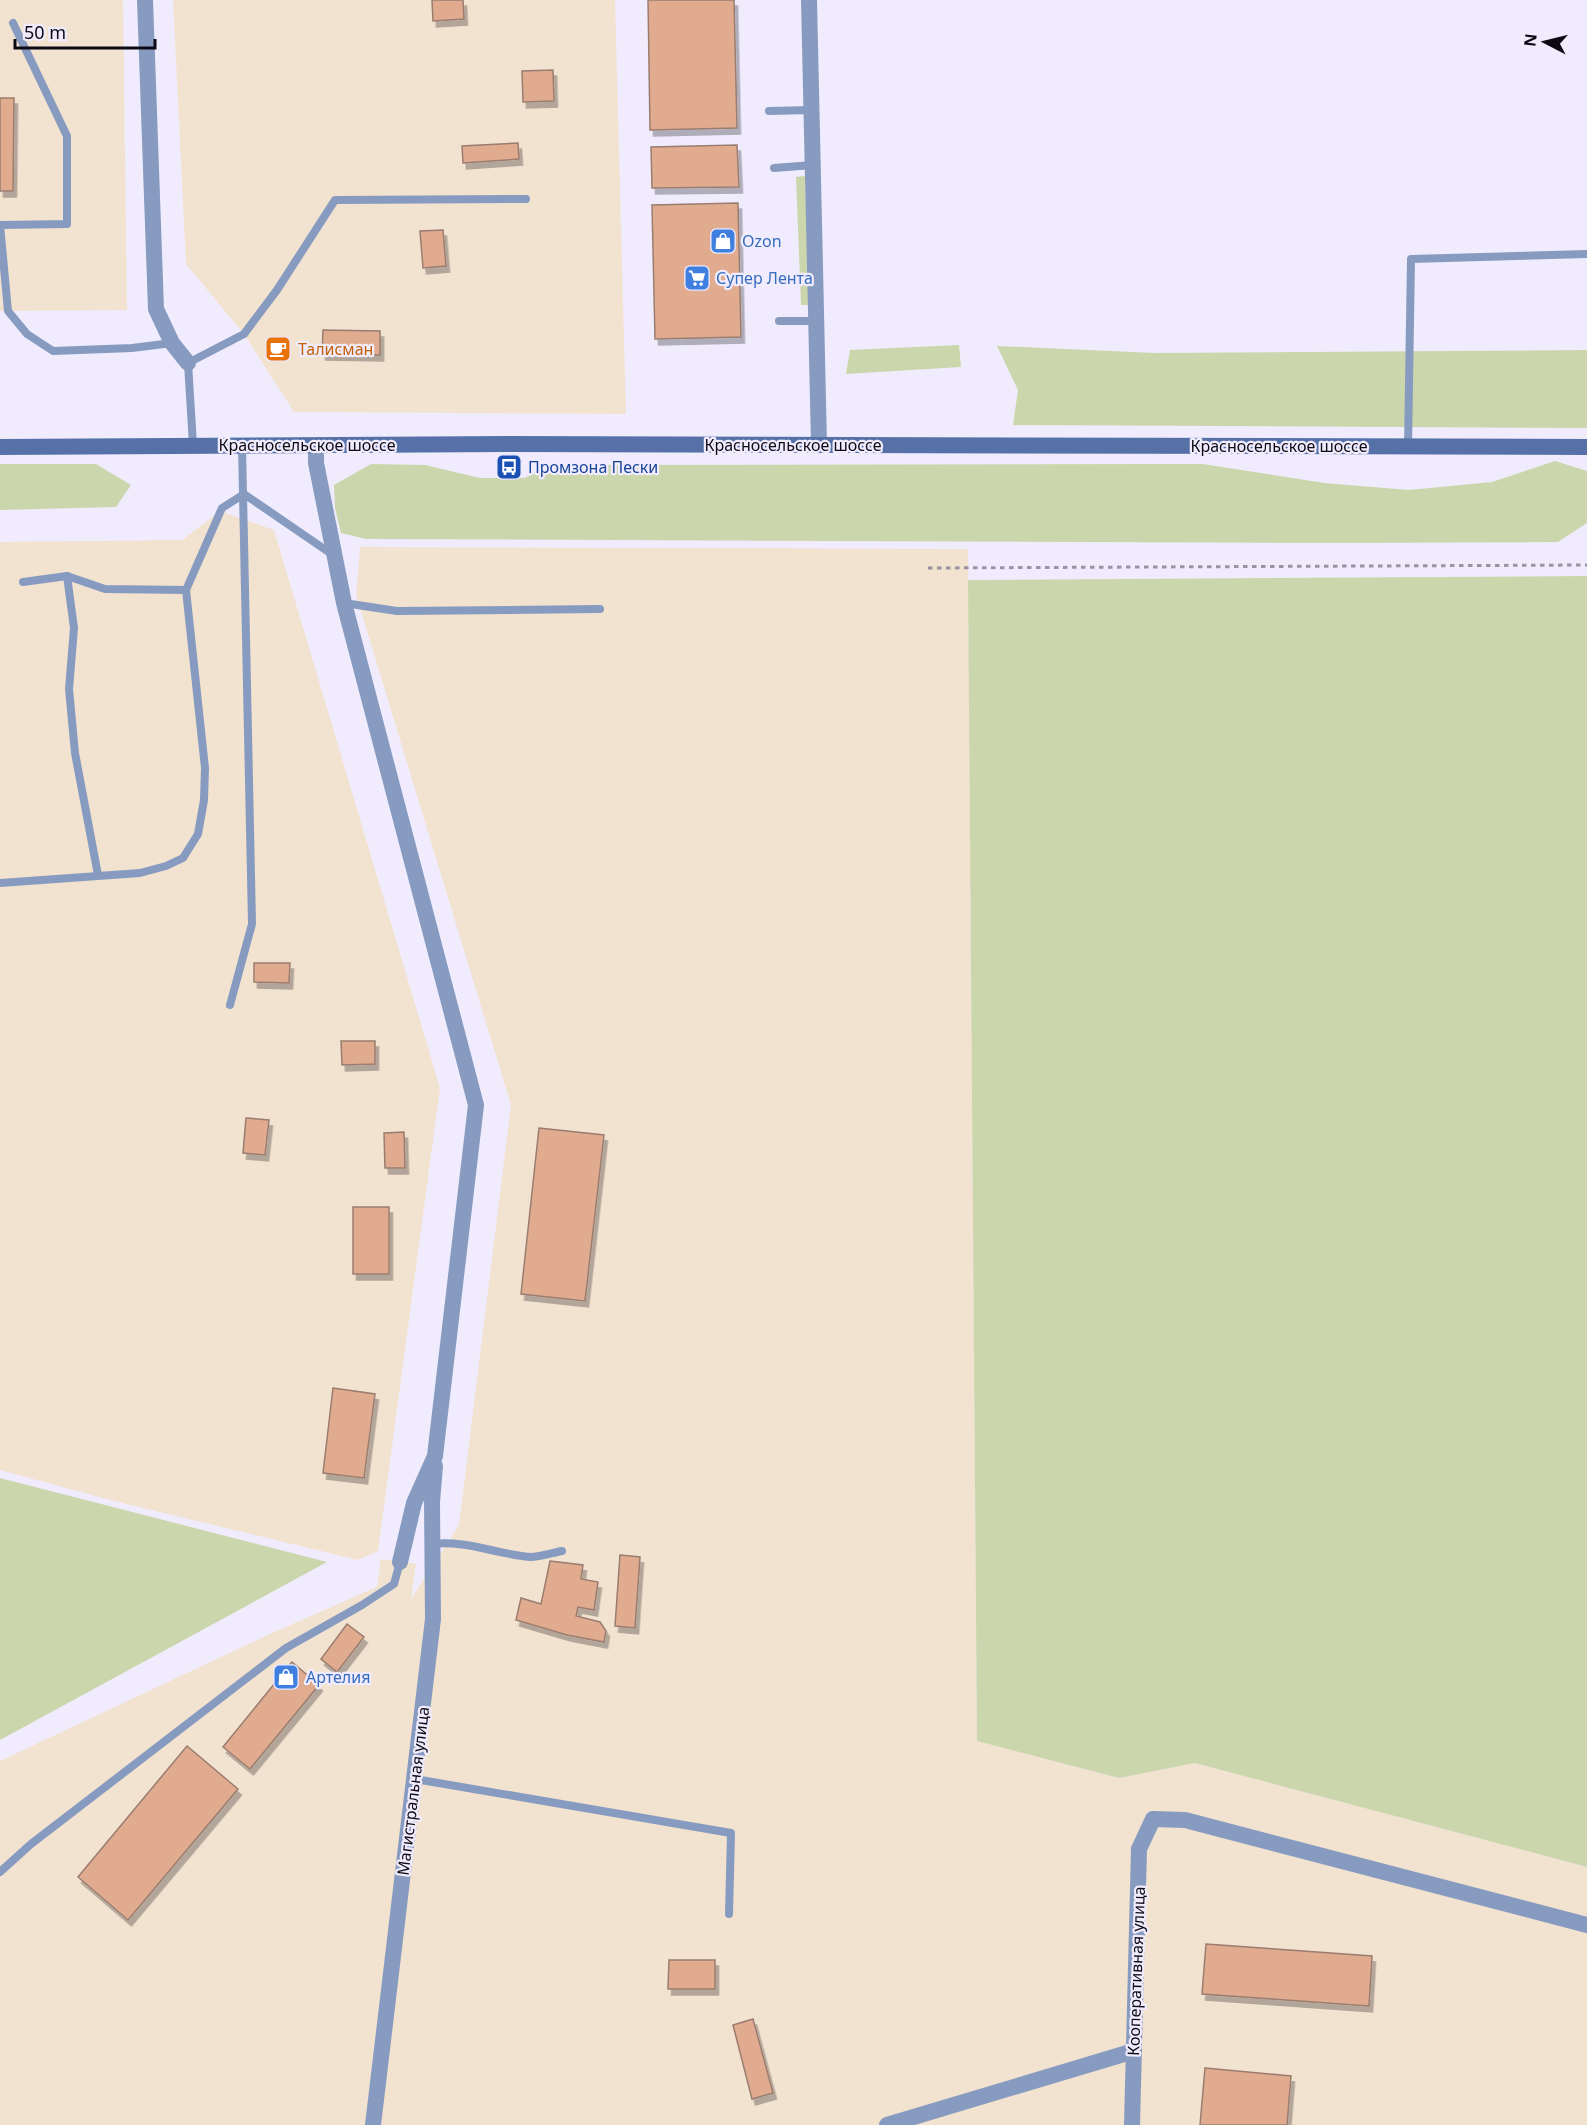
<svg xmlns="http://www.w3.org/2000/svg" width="1587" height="2125" viewBox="0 0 1587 2125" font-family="'Noto Sans',sans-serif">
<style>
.industrial{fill:#f2e2d0}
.green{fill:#ccd6ac}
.building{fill:#e1ab90;stroke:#9a7d6f;stroke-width:1.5;filter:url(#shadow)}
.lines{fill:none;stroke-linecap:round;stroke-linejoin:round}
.path{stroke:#9894a3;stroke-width:3;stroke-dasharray:4.5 4.5;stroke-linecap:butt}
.service{stroke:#879bc0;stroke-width:8}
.minor{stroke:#879bc0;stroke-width:16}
.secondary{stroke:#5671a7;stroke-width:16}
.labels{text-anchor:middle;stroke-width:4.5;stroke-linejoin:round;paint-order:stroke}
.shop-label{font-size:16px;fill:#366cbe;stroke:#f0ecfe;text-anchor:start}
.food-label{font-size:16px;fill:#c56008;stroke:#f0ecfe;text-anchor:start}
.street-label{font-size:16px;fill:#0d0a14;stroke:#f0ecfe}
.transit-label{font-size:16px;fill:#164399;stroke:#f0ecfe;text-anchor:start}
</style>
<defs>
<filter id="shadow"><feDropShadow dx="3.5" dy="6" stdDeviation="0" flood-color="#0004"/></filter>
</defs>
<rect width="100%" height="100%" fill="#f0ecfe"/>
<g class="industrial">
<polygon points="0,0 123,0 127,310 0,311"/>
<polygon points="173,0 615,0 626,414 294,412 244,334 186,264"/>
<polygon points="220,511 274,530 440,1088 378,1551 358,1560 114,1501 0,1470 0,542 182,540"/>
<polygon points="360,547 968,549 977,1741 1119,1778 1195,1763 1587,1867 1587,2125 0,2125 0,1761 272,1633 377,1587 381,1559 416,1564 411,1599 459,1525 511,1105 356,595"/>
</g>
<g class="green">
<polygon points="805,176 809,305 801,305 796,177"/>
<polygon points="959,345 961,367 846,374 850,350"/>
<polygon points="997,346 1155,353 1587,350 1587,428 1013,425 1018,390"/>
<polygon points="1555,461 1587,471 1587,523 1558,542 1319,543 366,539 341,533 335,508 334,485 371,464 425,465 480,478 524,478 555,465 1203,464 1324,483 1409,490 1492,482"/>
<polygon points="0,464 96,464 131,485 116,507 0,510"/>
<polygon points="1587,576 1587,1867 1195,1763 1119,1778 977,1741 968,580"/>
<polygon points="0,1478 327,1562 0,1740"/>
</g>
<g class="building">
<polygon points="432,0 463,0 464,19 433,21"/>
<polygon points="648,0 734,0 737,128 650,130"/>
<polygon points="553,70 554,101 523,102 522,71"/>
<polygon points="0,98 14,98 13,191 0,191"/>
<polygon points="518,143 519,159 463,163 462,146"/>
<polygon points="737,145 739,187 652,188 651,147"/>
<polygon points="738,203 741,337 655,339 652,205"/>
<polygon points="443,230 446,266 423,268 420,231"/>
<polygon points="323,330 380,331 380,355 322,354"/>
<polygon points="254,963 290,963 289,983 254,982"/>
<polygon points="341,1041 375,1041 375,1064 342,1065"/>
<polygon points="246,1118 269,1120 265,1155 243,1153"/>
<polygon points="539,1128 604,1135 585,1301 521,1294"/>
<polygon points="404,1132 405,1168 385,1168 384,1133"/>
<rect x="353" y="1207" width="36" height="67"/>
<polygon points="333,1388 375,1394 364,1478 323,1473"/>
<polygon points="620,1555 640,1557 635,1628 615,1626"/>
<polygon points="550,1561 583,1565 581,1579 598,1582 594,1610 578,1607 576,1616 600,1622 606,1631 604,1642 567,1635 516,1620 521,1598 541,1604"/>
<polygon points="347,1624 364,1637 337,1672 321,1659"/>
<polygon points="292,1662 319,1685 250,1769 223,1747"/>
<polygon points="187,1746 238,1789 128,1920 78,1877"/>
<polygon points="1206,1944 1372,1956 1369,2006 1202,1994"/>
<polygon points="669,1960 715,1960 715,1989 668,1989"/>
<polygon points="753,2019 773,2093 752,2099 733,2025"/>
<polygon points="1205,2068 1291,2076 1287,2125 1200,2125"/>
</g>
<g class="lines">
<polyline class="path" points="928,568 1587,565"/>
<g class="service">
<polyline points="13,23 67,136 67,224 0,225 8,311 27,334 53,351 132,348 172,343"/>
<polyline points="769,111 812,110"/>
<polyline points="774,168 813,165"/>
<polyline points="779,321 816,321"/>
<polyline points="193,445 188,363 244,334 277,290 335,200 526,199"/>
<polyline points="1408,447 1411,259 1587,254"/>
<polyline points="67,576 74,628 69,689 75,753 98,875"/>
<polyline points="23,582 67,576 105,589 186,590"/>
<polyline points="344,603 397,611 600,609"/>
<polyline points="0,883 140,873 166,866 183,858 198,834 204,800 205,768 186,590 222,508 244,494 333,555"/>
<polyline points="230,1005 252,924 242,446"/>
<path d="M 432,1544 C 466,1540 496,1554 530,1557 C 540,1557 552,1553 562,1551"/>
<polyline points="415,1779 731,1833 729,1914"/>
<polyline points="0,1872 31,1844 286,1648 362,1605 394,1584 400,1562"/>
</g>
<g class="minor">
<polyline points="145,0 156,309 172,343 188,363"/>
<polyline points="809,0 819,445"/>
<polyline points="316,446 316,463 344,603 476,1105 435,1456 414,1503 400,1562"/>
<polyline points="373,2125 433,1619 432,1502 435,1466"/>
<polyline points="887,2125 1134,2051"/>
<polyline points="1132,2125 1139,1849 1153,1819 1185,1820 1587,1925"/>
</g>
<polyline class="secondary" points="0,447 509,444 1587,447"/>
</g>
<defs>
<g id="shop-square" transform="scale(1.35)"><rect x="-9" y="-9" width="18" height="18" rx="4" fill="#3f7fe0" stroke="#f0ecfe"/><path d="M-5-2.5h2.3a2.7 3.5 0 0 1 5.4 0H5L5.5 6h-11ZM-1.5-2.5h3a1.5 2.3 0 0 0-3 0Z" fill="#fff"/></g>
<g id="supermarket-square" transform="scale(1.35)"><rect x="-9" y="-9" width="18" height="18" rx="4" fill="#3f7fe0" stroke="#f0ecfe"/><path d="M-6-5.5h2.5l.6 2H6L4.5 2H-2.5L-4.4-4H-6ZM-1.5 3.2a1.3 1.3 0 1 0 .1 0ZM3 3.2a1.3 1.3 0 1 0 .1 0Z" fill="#fff"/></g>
<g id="cafe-square" transform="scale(1.35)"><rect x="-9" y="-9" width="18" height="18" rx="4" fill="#e8710a" stroke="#f0ecfe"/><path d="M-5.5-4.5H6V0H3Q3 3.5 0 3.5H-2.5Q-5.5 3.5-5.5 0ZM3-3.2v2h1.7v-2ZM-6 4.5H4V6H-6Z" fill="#fff"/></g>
<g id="bus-square" transform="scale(1.35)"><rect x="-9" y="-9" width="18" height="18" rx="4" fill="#1a4fb4" stroke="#f0ecfe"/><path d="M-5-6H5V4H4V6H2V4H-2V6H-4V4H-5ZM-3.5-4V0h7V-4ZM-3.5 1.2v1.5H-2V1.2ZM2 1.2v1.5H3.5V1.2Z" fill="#fff"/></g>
</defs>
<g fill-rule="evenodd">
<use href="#shop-square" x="723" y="241"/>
<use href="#supermarket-square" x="697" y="278"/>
<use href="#cafe-square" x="278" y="349"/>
<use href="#bus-square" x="509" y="467"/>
<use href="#shop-square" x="286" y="1677"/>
</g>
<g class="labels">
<g class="shop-label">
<text x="742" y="247">Ozon</text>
<text x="716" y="284">Супер Лента</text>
<text x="306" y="1683">Артелия</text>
</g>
<g class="food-label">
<text x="298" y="355">Талисман</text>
</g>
<g class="street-label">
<text x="307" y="451">Красносельское шоссе</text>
<text x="793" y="451">Красносельское шоссе</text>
<text x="1279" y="452">Красносельское шоссе</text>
<text transform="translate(413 1791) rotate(-83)" y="6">Магистральная улица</text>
<text transform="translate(1136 1971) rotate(-88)" y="6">Кооперативная улица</text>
</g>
<g class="transit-label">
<text x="528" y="473">Промзона Пески</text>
</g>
</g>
<g transform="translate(1545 42) rotate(277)" stroke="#f0ecfe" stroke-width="4.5" paint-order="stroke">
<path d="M0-4.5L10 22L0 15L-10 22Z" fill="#0d0a14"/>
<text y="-9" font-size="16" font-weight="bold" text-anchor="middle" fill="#0d0a14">N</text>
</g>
<path d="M15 39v9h140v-9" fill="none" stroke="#0d0a14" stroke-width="3"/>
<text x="24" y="39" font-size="18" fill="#0d0a14" stroke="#f0ecfe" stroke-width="4.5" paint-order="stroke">50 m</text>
</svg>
